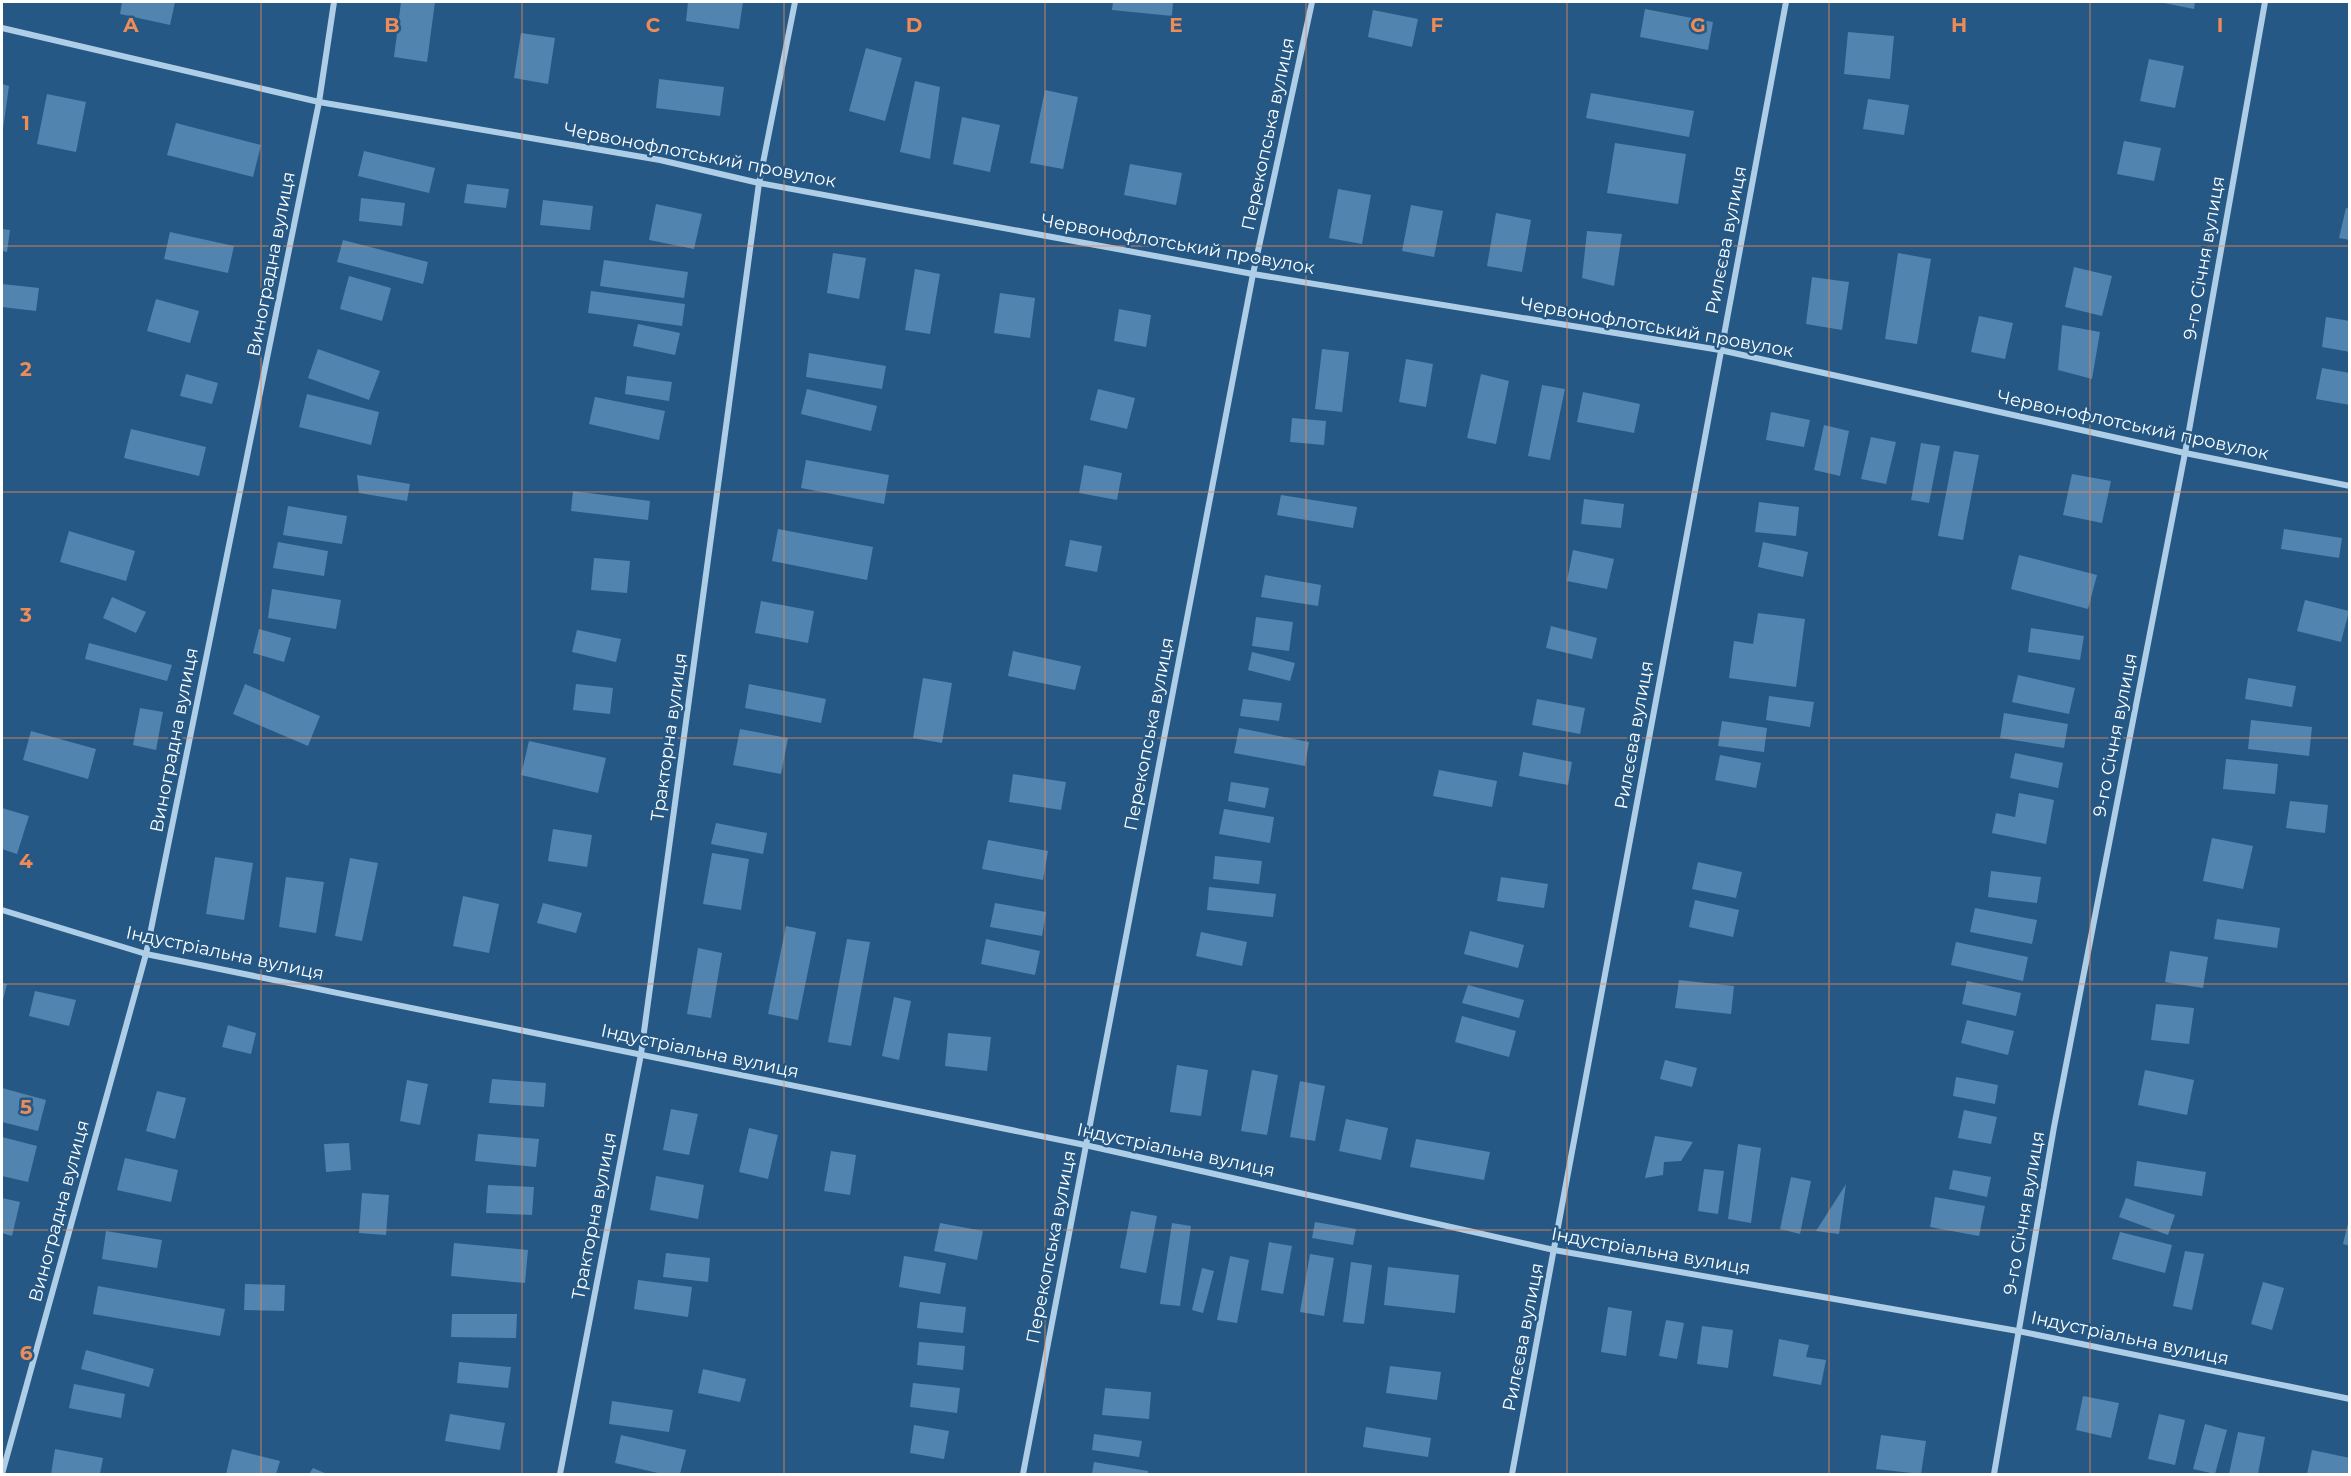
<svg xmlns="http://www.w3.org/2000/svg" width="2351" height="1476" viewBox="0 0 2351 1476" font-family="Montserrat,sans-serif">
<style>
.building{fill:#5184ae}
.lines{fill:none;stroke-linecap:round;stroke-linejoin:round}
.minor{stroke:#aecee8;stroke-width:6}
.grid{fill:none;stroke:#ef8b55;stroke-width:1.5;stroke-opacity:0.55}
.labels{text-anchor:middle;stroke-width:5;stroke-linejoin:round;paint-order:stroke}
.street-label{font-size:18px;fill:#fff;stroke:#255884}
.grid-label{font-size:20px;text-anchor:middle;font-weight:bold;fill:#ef8b55;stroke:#255884;stroke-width:5;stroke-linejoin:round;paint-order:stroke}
</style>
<rect width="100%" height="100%" fill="#255884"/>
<g class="building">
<polygon points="122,2 175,2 170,25 120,14"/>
<polygon points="401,2 435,2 427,62 394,57"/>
<polygon points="688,2 743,2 739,29 686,21"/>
<polygon points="1113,2 1173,2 1172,16 1112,10"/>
<polygon points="2159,2 2195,2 2194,9"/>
<polygon points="1645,9 1713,22 1708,50 1640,37"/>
<polygon points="1373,10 1418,19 1412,47 1368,37"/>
<polygon points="1848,32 1894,36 1890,79 1844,74"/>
<polygon points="521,33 555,38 548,84 514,78"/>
<polygon points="866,48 902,58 885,121 849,111"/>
<polygon points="2149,59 2184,66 2175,108 2140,101"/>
<polygon points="659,79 724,87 720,116 656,108"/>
<polygon points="915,81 940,87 930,159 900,152"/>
<polygon points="2,84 9,86 3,129 2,129"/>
<polygon points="1045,90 1078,97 1063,169 1030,163"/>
<polygon points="1591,93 1694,111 1689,137 1586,118"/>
<polygon points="47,94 86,102 76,152 37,144"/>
<polygon points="1868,99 1909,105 1904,135 1863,129"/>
<polygon points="962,117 1000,125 990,172 953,164"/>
<polygon points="176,123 261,145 253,177 167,155"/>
<polygon points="2124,141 2161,148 2154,181 2117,174"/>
<polygon points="1615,143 1686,154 1678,204 1607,193"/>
<polygon points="364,151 435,168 429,193 358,176"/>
<polygon points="1130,164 1182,173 1176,205 1124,195"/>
<polygon points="467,184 509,189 506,208 464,203"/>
<polygon points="1338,189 1371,195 1362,244 1329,238"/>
<polygon points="361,198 405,203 402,226 359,221"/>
<polygon points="543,200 593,206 590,230 540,225"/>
<polygon points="656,204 702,214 694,249 649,240"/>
<polygon points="1411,205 1443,211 1434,257 1402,251"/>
<polygon points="2346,208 2350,209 2350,240 2339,238"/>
<polygon points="1496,213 1531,220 1522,272 1487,266"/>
<polygon points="2,229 10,230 7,252 2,251"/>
<polygon points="1587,231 1622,234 1614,286 1582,278"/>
<polygon points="170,232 234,246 228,273 164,259"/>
<polygon points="343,240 428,262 423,284 337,262"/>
<polygon points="833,253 866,258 859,299 827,293"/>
<polygon points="1898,253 1931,259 1917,344 1885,339"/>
<polygon points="604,260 688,272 684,298 600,286"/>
<polygon points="2074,267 2112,276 2102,316 2065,307"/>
<polygon points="915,269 940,274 930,334 905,330"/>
<polygon points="349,276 391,288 382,321 340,309"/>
<polygon points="1812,277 1849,282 1842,330 1806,324"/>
<polygon points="2,284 39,288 36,311 2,307"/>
<polygon points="591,291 685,304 682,326 588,313"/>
<polygon points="1000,293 1035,298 1030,338 994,333"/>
<polygon points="156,299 199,311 190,343 147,331"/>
<polygon points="1119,309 1151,315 1146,347 1114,341"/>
<polygon points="1979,316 2013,323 2005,359 1971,352"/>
<polygon points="2326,317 2350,321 2350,352 2322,347"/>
<polygon points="638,324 680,333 675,355 633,346"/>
<polygon points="2062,325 2100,332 2092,379 2058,370"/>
<polygon points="318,349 380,371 369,400 308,378"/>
<polygon points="1322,349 1349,352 1342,412 1315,409"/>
<polygon points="809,353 886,366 882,389 806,377"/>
<polygon points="1406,359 1433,364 1426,407 1399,402"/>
<polygon points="2322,368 2350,373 2350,405 2316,399"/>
<polygon points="186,374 218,383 212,404 180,396"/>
<polygon points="1481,374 1509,381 1496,444 1467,438"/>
<polygon points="627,376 672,382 669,401 625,394"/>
<polygon points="1542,385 1565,389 1550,460 1528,456"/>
<polygon points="807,389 877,406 871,431 801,414"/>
<polygon points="1098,389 1135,398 1127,429 1090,420"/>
<polygon points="1583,392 1640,404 1634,433 1577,422"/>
<polygon points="307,394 379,412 371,445 299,427"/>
<polygon points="595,397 665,411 659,440 589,424"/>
<polygon points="1771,412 1810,420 1804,447 1766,440"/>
<polygon points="1292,418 1326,421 1324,445 1290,442"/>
<polygon points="1824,425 1849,431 1840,476 1814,470"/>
<polygon points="131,429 206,447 199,476 124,458"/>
<polygon points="1871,437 1896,442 1886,484 1861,479"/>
<polygon points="1921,443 1940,446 1929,503 1911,500"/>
<polygon points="1954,451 1979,455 1963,540 1938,536"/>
<polygon points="806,460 889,475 884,504 801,488"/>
<polygon points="1084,465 1122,473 1117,500 1079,493"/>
<polygon points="2072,474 2111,481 2102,523 2063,515"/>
<polygon points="357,475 410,484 407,501 359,493"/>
<polygon points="573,491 650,501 648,520 571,511"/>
<polygon points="1281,495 1357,507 1353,528 1277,515"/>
<polygon points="1584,499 1624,504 1621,528 1581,524"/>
<polygon points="1759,502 1799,507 1796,536 1755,532"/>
<polygon points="288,506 347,516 342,544 283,535"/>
<polygon points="778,529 873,547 867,580 772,561"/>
<polygon points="2284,529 2342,538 2339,558 2281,549"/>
<polygon points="69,531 135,551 126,581 60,562"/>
<polygon points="1070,540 1102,546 1097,572 1065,566"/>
<polygon points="278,542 328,551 324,576 273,568"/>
<polygon points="1763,542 1808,552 1803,577 1758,567"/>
<polygon points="1573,550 1614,559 1607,589 1567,581"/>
<polygon points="2019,555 2097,575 2088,609 2011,589"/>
<polygon points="594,558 630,561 627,593 591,590"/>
<polygon points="1265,575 1321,585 1318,606 1261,597"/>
<polygon points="272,589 341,600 336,629 268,618"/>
<polygon points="112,597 146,612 136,633 103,618"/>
<polygon points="2305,600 2349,611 2341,642 2297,631"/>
<polygon points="761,601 814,611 808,643 755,633"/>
<polygon points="1758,613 1805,619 1796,687 1729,678 1734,641 1753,644"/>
<polygon points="1256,617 1293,622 1289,651 1252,646"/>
<polygon points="1551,626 1597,638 1592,659 1546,648"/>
<polygon points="2031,628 2084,636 2080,660 2028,652"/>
<polygon points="259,629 291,638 284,662 253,653"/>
<polygon points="577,630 621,639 616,662 572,652"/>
<polygon points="89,643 172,665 167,681 85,659"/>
<polygon points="1013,651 1081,666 1075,690 1008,676"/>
<polygon points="1252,652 1295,663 1290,681 1248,670"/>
<polygon points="2018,675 2075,688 2069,714 2012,702"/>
<polygon points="923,678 952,683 942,743 913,738"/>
<polygon points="2248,678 2296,686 2292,707 2245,699"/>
<polygon points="245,684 320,716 308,746 233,714"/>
<polygon points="576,684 613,688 610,714 573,710"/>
<polygon points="749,684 826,699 821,723 745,708"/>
<polygon points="1769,696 1814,702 1810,727 1766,720"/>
<polygon points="1243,699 1282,703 1279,721 1240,716"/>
<polygon points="1537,699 1585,708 1580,734 1532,725"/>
<polygon points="140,708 163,712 156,750 133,745"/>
<polygon points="2004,713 2068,724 2064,748 2000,738"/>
<polygon points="2251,720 2312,727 2309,756 2248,749"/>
<polygon points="1722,721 1767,728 1764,752 1718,746"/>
<polygon points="1239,728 1309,742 1305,766 1234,753"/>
<polygon points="740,729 788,738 781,774 733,765"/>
<polygon points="31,731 96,749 88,779 23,760"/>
<polygon points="529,741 606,758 598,793 521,775"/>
<polygon points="1523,752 1572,762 1568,785 1519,776"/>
<polygon points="2015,753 2063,763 2058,788 2010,778"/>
<polygon points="1720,755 1761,763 1756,788 1715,780"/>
<polygon points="2226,759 2278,764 2275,794 2223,789"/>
<polygon points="1439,770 1497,781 1492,807 1433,796"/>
<polygon points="1013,774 1066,782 1061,810 1009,802"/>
<polygon points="1231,782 1269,788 1265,808 1228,801"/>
<polygon points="2019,793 2054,800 2046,844 1992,833 1996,813 2015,817"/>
<polygon points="2290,801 2328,805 2325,833 2286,828"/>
<polygon points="2,808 29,816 17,854 2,849"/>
<polygon points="1224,809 1274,817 1270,843 1219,834"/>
<polygon points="716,823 767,833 763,854 711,844"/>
<polygon points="553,829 592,835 587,867 548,861"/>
<polygon points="2212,838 2253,846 2243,889 2203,881"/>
<polygon points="988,840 1048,851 1043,880 982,869"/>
<polygon points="712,853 749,859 741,910 703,904"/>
<polygon points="1215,856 1262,861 1259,884 1213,879"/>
<polygon points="215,857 253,863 244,920 206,914"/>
<polygon points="350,858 378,863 362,941 335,936"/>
<polygon points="1698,862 1742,872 1736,898 1692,889"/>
<polygon points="1991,871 2041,877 2037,903 1988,897"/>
<polygon points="286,877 324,882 316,933 279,927"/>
<polygon points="1501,877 1548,884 1544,908 1497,901"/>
<polygon points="1209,887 1276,894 1273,917 1207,910"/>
<polygon points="463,896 499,904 489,953 453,946"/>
<polygon points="1695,900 1739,910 1733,937 1689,927"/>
<polygon points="543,903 582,913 576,933 537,923"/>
<polygon points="995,903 1046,912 1042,936 990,927"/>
<polygon points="1975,908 2037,920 2032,944 1970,932"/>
<polygon points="2217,919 2280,928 2277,948 2214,939"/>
<polygon points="786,926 816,932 798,1020 768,1014"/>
<polygon points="1470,931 1524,945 1518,968 1464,954"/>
<polygon points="1201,932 1247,942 1242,966 1196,956"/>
<polygon points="847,939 870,942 851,1046 828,1042"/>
<polygon points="986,939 1040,951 1035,975 981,964"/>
<polygon points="1956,942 2028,957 2023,981 1951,965"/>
<polygon points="698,948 722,953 711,1018 687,1014"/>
<polygon points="2170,951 2208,957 2203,988 2165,982"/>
<polygon points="1679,980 1734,986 1731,1014 1675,1008"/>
<polygon points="1967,981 2021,993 2016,1016 1962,1004"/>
<polygon points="2,983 7,984 2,1004"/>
<polygon points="1468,985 1524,1000 1519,1018 1462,1003"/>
<polygon points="35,991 76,1000 69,1026 29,1016"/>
<polygon points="894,997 911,1001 899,1060 882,1056"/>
<polygon points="2156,1004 2194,1008 2189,1044 2151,1040"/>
<polygon points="1462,1016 1516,1031 1509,1057 1455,1042"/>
<polygon points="1967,1020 2014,1031 2008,1055 1961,1043"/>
<polygon points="228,1025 256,1033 251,1054 222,1047"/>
<polygon points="948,1033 991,1037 987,1071 945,1066"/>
<polygon points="1665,1060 1697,1068 1692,1087 1660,1079"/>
<polygon points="1177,1065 1208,1070 1201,1116 1170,1112"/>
<polygon points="1252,1070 1278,1075 1267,1135 1241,1131"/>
<polygon points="2145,1070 2194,1080 2187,1115 2138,1105"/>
<polygon points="1956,1077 1998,1085 1995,1104 1953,1096"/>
<polygon points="492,1079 546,1083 544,1107 489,1103"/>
<polygon points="407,1080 428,1084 420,1125 400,1121"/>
<polygon points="1300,1081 1325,1086 1315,1141 1290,1137"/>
<polygon points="2,1088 46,1100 38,1131 2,1122"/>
<polygon points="157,1091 186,1098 175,1139 146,1131"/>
<polygon points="671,1109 698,1114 689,1155 663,1150"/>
<polygon points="1964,1110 1997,1117 1991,1144 1958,1138"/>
<polygon points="1346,1119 1388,1128 1381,1160 1339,1151"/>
<polygon points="749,1128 778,1135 768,1179 739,1172"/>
<polygon points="478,1134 539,1139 536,1167 475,1161"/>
<polygon points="1655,1136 1693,1142 1681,1161 1664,1162 1663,1175 1645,1178"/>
<polygon points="2,1137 37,1146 28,1182 2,1176"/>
<polygon points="1416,1139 1490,1152 1484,1180 1410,1167"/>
<polygon points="349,1143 351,1170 326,1172 324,1144"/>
<polygon points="1738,1144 1761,1148 1751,1223 1728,1219"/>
<polygon points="831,1151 856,1155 850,1195 824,1191"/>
<polygon points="125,1158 178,1170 171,1202 117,1190"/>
<polygon points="2137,1161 2206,1172 2202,1196 2134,1186"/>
<polygon points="1704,1169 1724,1171 1718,1214 1698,1211"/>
<polygon points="1953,1170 1991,1177 1987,1197 1949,1189"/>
<polygon points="656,1176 704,1185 698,1219 650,1210"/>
<polygon points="1791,1177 1811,1181 1800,1234 1780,1229"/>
<polygon points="1846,1184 1839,1234 1816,1231"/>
<polygon points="488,1185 534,1187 532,1215 486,1213"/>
<polygon points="362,1193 389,1195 386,1235 359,1233"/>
<polygon points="1935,1197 1985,1206 1979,1236 1930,1227"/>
<polygon points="2,1198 20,1202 12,1236 2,1233"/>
<polygon points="2126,1198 2175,1215 2168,1235 2119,1217"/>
<polygon points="1131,1211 1157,1216 1146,1273 1120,1268"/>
<polygon points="2349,1219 2350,1219 2350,1246 2343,1244"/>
<polygon points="1315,1222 1356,1229 1353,1245 1312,1238"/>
<polygon points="940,1223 983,1231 977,1260 934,1251"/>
<polygon points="1172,1223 1191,1226 1180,1306 1160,1304"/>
<polygon points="106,1231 162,1240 157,1268 102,1259"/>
<polygon points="2120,1232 2172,1245 2165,1273 2112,1259"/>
<polygon points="1269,1242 1292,1246 1283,1294 1261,1290"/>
<polygon points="454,1243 528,1250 525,1283 451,1276"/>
<polygon points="2185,1251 2204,1254 2192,1310 2173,1306"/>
<polygon points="666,1253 710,1258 708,1282 663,1277"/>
<polygon points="1310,1254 1334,1258 1324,1316 1300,1312"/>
<polygon points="904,1256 946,1263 940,1294 899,1287"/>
<polygon points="1230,1256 1249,1260 1237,1323 1217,1320"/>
<polygon points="1351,1262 1372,1265 1364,1324 1343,1322"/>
<polygon points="1388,1267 1459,1275 1455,1313 1384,1305"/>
<polygon points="1202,1268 1214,1271 1203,1313 1192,1310"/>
<polygon points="638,1280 692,1287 688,1317 634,1309"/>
<polygon points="2263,1282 2284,1288 2272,1330 2251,1324"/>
<polygon points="245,1284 285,1285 284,1311 244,1310"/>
<polygon points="98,1286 225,1309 220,1336 93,1314"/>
<polygon points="920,1302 966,1307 963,1333 917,1328"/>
<polygon points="1608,1307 1632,1311 1626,1356 1601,1352"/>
<polygon points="452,1314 517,1314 516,1338 451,1337"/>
<polygon points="1666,1320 1684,1323 1677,1359 1659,1356"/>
<polygon points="1702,1326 1733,1330 1728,1368 1697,1364"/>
<polygon points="1779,1339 1809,1345 1806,1357 1826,1360 1821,1385 1773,1376"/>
<polygon points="919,1342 965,1346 963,1370 917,1365"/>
<polygon points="86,1350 154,1369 149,1387 81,1369"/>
<polygon points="459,1362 511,1367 508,1388 457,1383"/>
<polygon points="1390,1366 1441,1372 1437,1400 1386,1393"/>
<polygon points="703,1369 746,1379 740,1402 698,1393"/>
<polygon points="913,1383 960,1388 957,1413 910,1407"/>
<polygon points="74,1384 125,1394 121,1418 69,1408"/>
<polygon points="1105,1388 1151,1392 1149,1419 1102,1415"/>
<polygon points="2083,1396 2119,1403 2111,1438 2076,1430"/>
<polygon points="612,1401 673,1410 669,1432 609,1424"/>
<polygon points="450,1414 505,1423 500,1450 445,1441"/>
<polygon points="2159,1414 2185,1420 2175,1465 2148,1459"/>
<polygon points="2205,1424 2227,1430 2215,1474 2193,1469"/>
<polygon points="914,1425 949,1431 944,1459 910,1453"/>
<polygon points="1366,1427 1431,1438 1428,1457 1363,1447"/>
<polygon points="2238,1432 2265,1437 2258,1474 2229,1474"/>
<polygon points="1094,1434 1142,1441 1139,1457 1092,1450"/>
<polygon points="621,1435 686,1450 680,1474 662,1474 615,1463"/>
<polygon points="1881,1435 1926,1441 1921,1474 1876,1469"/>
<polygon points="55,1449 103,1458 100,1474 51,1474"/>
<polygon points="232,1449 280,1461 276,1474 226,1474"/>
<polygon points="2312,1450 2350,1458 2350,1474 2307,1474"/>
<polygon points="1094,1462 1148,1471 1148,1474 1092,1474"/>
<polygon points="313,1468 327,1474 309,1474"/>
</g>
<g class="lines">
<g class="minor">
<polyline points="2,28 319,102 660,160 759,183 1253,274 1720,350 2185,453 2350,486"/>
<polyline points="2,910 146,954 1085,1145 1554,1250 2018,1331 2350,1399"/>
<polyline points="2,1474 146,954 319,102 334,2"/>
<polyline points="560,1474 641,1054 759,183 795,2"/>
<polyline points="1023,1474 1253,274 1312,2"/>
<polyline points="1512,1474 1786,2"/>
<polyline points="1994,1474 2054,1127 2185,453 2265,2"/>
</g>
</g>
<path class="grid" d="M 261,2 L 261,1474M 522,2 L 522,1474M 784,2 L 784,1474M 1045,2 L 1045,1474M 1306,2 L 1306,1474M 1567,2 L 1567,1474M 1829,2 L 1829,1474M 2090,2 L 2090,1474M 2,246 L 2350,246M 2,492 L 2350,492M 2,738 L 2350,738M 2,984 L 2350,984M 2,1230 L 2350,1230"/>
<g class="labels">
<g class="street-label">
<text transform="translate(1268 134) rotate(-78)" y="6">Перекопська вулиця</text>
<text transform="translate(700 155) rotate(11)" y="6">Червонофлотський провулок</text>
<text transform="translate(1726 240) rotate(-79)" y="6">Рилєєва вулиця</text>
<text transform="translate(1178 244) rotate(10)" y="6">Червонофлотський провулок</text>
<text transform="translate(2204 258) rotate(-80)" y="6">9-го Січня вулиця</text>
<text transform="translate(271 264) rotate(-79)" y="6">Виноградна вулиця</text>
<text transform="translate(1657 327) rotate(10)" y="6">Червонофлотський провулок</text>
<text transform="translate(2133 425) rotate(12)" y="6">Червонофлотський провулок</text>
<text transform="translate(1149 734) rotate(-79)" y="6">Перекопська вулиця</text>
<text transform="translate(1634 735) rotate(-80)" y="6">Рилєєва вулиця</text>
<text transform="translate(2115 735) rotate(-79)" y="6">9-го Січня вулиця</text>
<text transform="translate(669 737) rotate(-82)" y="6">Тракторна вулиця</text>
<text transform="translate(174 740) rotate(-79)" y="6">Виноградна вулиця</text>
<text transform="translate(225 953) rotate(12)" y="6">Індустріальна вулиця</text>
<text transform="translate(700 1051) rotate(12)" y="6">Індустріальна вулиця</text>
<text transform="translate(1176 1150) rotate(12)" y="6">Індустріальна вулиця</text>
<text transform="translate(59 1211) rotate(-75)" y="6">Виноградна вулиця</text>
<text transform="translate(2024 1213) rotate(-80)" y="6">9-го Січня вулиця</text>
<text transform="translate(594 1216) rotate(-79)" y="6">Тракторна вулиця</text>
<text transform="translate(1051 1247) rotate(-79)" y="6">Перекопська вулиця</text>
<text transform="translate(1651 1251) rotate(10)" y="6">Індустріальна вулиця</text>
<text transform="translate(1523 1337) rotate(-79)" y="6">Рилєєва вулиця</text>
<text transform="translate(2130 1338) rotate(12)" y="6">Індустріальна вулиця</text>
</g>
</g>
<g class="grid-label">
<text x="131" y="32">A</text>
<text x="392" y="32">B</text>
<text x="653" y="32">C</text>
<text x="914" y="32">D</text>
<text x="1176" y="32">E</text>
<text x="1437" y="32">F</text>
<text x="1698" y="32">G</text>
<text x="1959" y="32">H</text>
<text x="2220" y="32">I</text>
<text x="26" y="130">1</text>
<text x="26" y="376">2</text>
<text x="26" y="622">3</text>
<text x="26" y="868">4</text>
<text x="26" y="1114">5</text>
<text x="26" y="1360">6</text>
</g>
<rect width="2351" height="1476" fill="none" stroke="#ffffff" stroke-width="6"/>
</svg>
